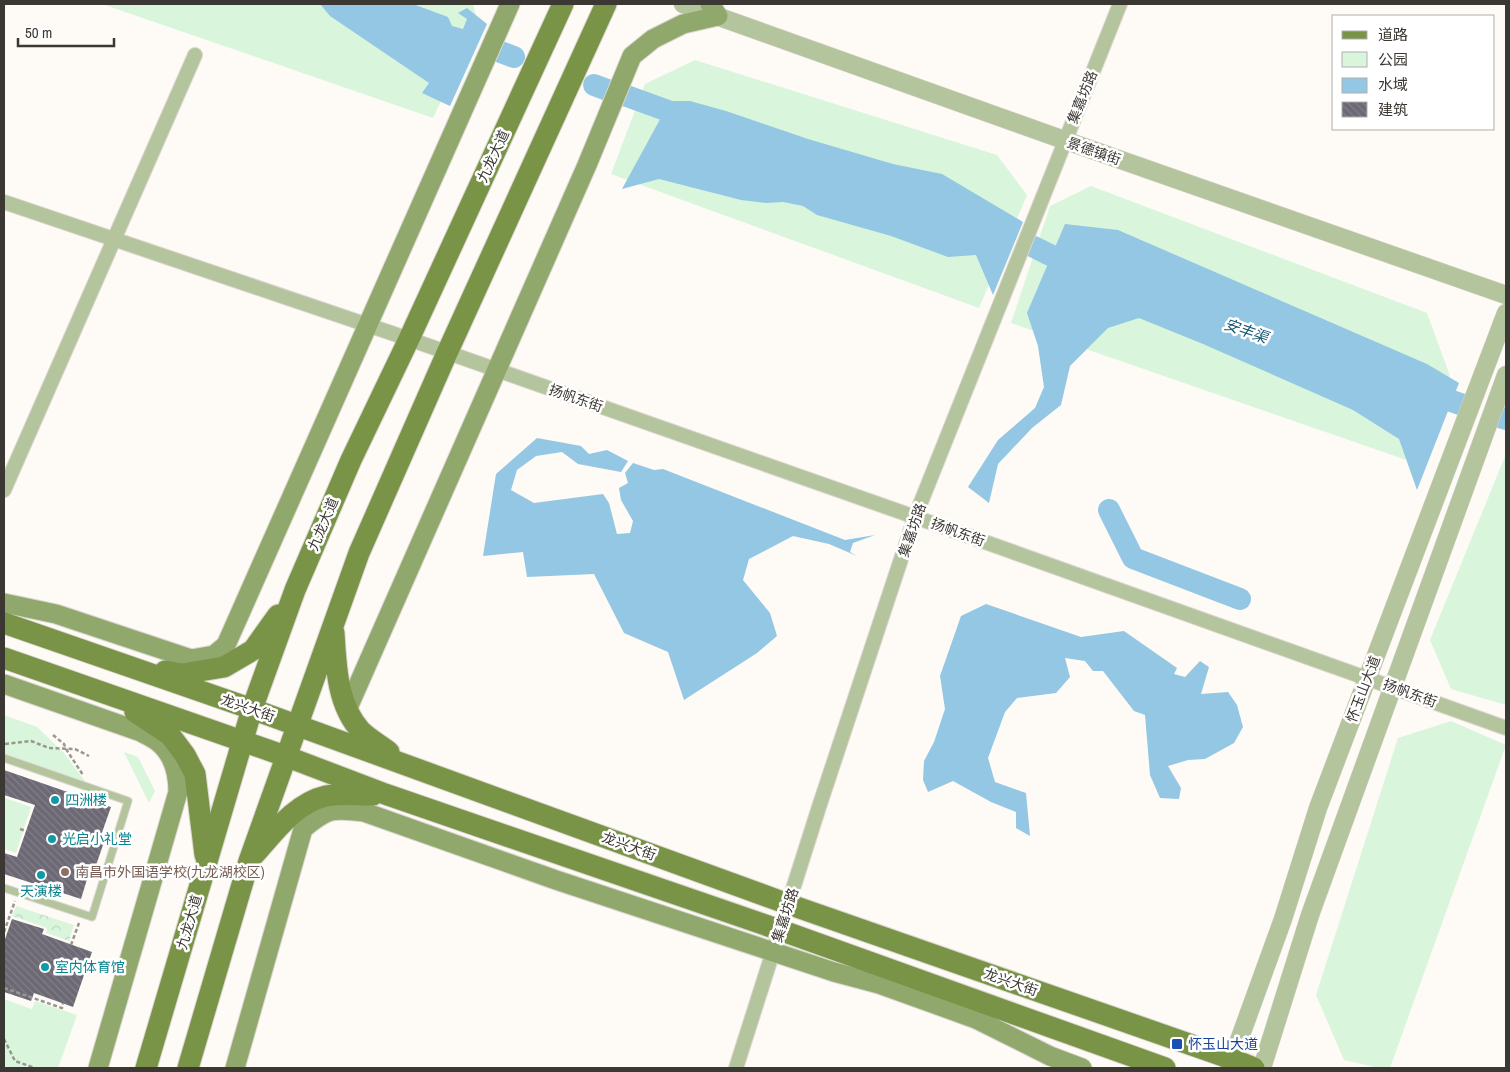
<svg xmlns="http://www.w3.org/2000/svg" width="1510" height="1072" viewBox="0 0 1510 1072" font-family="'Archivo Narrow','Noto Sans SC',sans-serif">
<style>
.green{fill:#d9f6dd}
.forest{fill:url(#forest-crowns)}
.water{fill:#93c7e3}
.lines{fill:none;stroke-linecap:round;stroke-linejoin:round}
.river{stroke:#93c7e3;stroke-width:22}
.building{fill:url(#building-back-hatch)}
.service-casing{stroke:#dbd7d2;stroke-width:9}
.minor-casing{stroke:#dbd7d2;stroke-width:16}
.tertiary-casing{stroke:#dbd7d2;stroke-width:19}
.secondary-casing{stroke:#dbd7d2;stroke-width:21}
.primary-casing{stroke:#dbd7d2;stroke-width:23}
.path{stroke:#9a9691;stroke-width:2.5;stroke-dasharray:4 2.5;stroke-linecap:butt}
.service{stroke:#b4c49c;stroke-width:7}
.minor{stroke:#b4c49c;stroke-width:14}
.tertiary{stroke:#b4c49c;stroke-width:18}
.secondary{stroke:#91a86c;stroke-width:19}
.primary{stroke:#799347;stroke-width:21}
.culture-dot{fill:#0f9aa8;stroke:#fff;stroke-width:2}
.education-dot{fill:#8d6e63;stroke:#fff;stroke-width:2}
.transit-dot{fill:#1a4fb4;stroke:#fff;stroke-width:2}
.labels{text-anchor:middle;stroke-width:5;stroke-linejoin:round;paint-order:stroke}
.street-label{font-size:14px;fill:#3b3732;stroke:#fff}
.culture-label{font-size:14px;fill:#0d838f;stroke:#fff;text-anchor:start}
.education-label{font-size:14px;fill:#785e54;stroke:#fff;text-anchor:start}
.transit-label{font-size:14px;fill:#164399;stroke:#fff;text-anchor:start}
.water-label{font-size:15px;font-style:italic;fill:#175874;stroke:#fff}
</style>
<defs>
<pattern id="forest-crowns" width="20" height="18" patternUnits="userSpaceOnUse" patternTransform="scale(1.25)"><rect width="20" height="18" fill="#d9f6dd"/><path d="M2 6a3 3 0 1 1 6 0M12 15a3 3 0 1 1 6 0" fill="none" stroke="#bbd4be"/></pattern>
<pattern id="building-back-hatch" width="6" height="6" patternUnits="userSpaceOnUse" patternTransform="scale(1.25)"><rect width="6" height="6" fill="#6c6874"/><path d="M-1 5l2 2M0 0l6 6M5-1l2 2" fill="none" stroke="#827f88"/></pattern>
</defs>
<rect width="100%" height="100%" fill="#fefaf5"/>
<g class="green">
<polygon points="102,4 473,4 478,23 433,118"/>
<polygon points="695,60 997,155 1027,195 979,308 611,174 645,84"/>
<polygon points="1091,186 1427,313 1450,376 1418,464 1011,323 1050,206"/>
<polygon points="1506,454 1506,705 1451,689 1430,640"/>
<polygon points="4,715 37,727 64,753 90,788 4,758"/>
<polygon points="1451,721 1506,745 1390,1068 1379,1068 1344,1060 1316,995 1398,738"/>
<polygon points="124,752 138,757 155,791 149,803"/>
<polygon points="5,798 31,807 16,853 4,849"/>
<polygon points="4,999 32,1009 35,1001 77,1015 58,1068 4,1068"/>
</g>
<polygon class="forest" points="16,906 74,925 69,941 46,933 47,928 12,916"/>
<g class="water">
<polygon points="320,4 413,4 448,17 452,26 463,29 467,19 458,13 467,8 487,24 450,106 422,93 429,83 330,16"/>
<polygon points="670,101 690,101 726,111 808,139 893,164 942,174 1023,222 993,295 976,255 948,257 891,236 817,215 803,206 783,202 766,203 741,200 659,179 622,189"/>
<polygon points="1065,224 1118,230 1427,364 1459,383 1417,490 1399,439 1353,410 1203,344 1139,318 1108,328 1070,366 1061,405 1032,428 998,464 989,503 968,487 998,440 1035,408 1044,387 1038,346 1027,313"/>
<polygon points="537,438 581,446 589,454 607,450 628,461 621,472 578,464 562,452 536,456 517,470 511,490 534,503 603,494 609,503 617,534 630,533 633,521 621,500 619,488 628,483 625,473 633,463 654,470 663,469 845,540 875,535 853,543 850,552 857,556 829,544 793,536 749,559 743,580 770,613 777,636 757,653 684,700 668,652 624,633 594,574 527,577 523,552 483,556 496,474"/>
<polygon points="986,604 1081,637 1124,631 1177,668 1174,674 1185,677 1200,661 1209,667 1201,694 1228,692 1237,705 1243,727 1234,743 1205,759 1188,760 1168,766 1181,788 1179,799 1160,798 1150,775 1145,715 1134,711 1103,671 1093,671 1085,661 1065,658 1070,677 1056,693 1017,698 1005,712 988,758 995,782 1026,793 1030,836 1016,828 1016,812 991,802 953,781 928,792 923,780 924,761 934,742 945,709 940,676 961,616"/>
</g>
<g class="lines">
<g class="river">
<polyline points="498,51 514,57"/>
<polyline points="594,85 610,91"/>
<polyline points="624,95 693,120"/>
<polyline points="1034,247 1080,270"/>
<polyline points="1423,391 1463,405"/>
<polyline points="1499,417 1506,419"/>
<polyline points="1109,510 1133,558 1240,599"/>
</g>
</g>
<g class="building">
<polygon points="4,770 111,807 99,841 104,842 92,877 88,876 81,899 4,874 4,853 17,857 35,805 4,795"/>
<polygon points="12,919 44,929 42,934 92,952 73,1007 34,993 31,1001 4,992 4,942"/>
</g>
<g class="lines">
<g class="service-casing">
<polyline id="service" points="4,758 128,801 92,917 4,888"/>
</g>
<g class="minor-casing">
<g id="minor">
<polyline points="4,202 409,339 915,517 1506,728"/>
<polyline points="4,490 195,55"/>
<polyline points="736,1068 819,807 915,517 1120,4"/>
</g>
</g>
<g class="tertiary-casing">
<g id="tertiary">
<polyline points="683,4 1064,140 1506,295"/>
<polyline points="1229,1068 1283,919 1318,808 1506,313"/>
<polyline points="1262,1068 1310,915 1506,375"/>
</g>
</g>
<g class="secondary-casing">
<g id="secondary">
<polyline points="4,603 56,614 191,659 214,655 226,645 510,4"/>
<path d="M 4,684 L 141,732 C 146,735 153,738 158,742 C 173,754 178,774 178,792 L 98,1068"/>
<polyline points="347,710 587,165 632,56 653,39 683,24 718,16 710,4"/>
<path d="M 235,1068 L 303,829 C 328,808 333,808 364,812 L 556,880 L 834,972 L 879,984 L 976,1019 L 1050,1056 L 1082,1068"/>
</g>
</g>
<g class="primary-casing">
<g id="primary">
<polyline points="4,623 252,709 788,904 1232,1059 1254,1068"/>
<path d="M 334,633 C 336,666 337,705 361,731 C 369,739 380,745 389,752"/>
<polyline points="4,658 285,756 385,794 780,930 1165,1068"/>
<polyline points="165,671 182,674 224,667 253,650 278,615"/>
<polyline points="135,712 170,735 185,755 195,774 205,855"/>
<path d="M 254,855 C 274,833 295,803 326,796 C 340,793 358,795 373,795"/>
<polyline points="146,1068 252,709 295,590 351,460 409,339 563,4"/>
<polyline points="188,1068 249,861 359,553 447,353 606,4"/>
</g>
</g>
<g class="path">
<polyline points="53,735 64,744 66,749 83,775"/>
<polyline points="5,744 31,741 49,748 75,749 89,756"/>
<polyline points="4,773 4,774"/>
<polyline points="20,829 26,831"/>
<polyline points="4,932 15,901"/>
<polyline points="71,945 79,923"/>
<polyline points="4,988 62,1008 63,1003"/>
<polyline points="4,1039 15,1061 35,1068"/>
</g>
<use href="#service" class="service"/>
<use href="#minor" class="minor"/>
<use href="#tertiary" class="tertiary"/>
<use href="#secondary" class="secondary"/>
<use href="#primary" class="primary"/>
</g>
<g class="culture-dot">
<circle cx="55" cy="800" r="5"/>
<circle cx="52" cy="839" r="5"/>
<circle cx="41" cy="875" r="5"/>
<circle cx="45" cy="967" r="5"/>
</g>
<circle class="education-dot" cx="65" cy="872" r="5"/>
<rect class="transit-dot" x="1171" y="1038" width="12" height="12" rx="2.5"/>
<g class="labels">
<g class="street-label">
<text transform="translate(1082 97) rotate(-68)" y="5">集嘉坊路</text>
<text transform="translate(1094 151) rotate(19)" y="5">景德镇街</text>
<text transform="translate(493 156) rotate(-65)" y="5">九龙大道</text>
<text transform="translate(576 398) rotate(19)" y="5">扬帆东街</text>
<text transform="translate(323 524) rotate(-67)" y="5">九龙大道</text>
<text transform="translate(912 530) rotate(-71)" y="5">集嘉坊路</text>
<text transform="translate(958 532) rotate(20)" y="5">扬帆东街</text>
<text transform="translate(1363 689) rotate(-69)" y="5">怀玉山大道</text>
<text transform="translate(1410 693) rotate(20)" y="5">扬帆东街</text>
<text transform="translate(248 708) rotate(19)" y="5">龙兴大街</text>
<text transform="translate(629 846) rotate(20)" y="5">龙兴大街</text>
<text transform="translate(785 915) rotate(-72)" y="5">集嘉坊路</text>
<text transform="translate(189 922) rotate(-74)" y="5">九龙大道</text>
<text transform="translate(1011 982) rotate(19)" y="5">龙兴大街</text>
</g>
<g class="culture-label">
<text x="65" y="805">四洲楼</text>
<text x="62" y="844">光启小礼堂</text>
<text x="41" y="896" text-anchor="middle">天演楼</text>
<text x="55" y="972">室内体育馆</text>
</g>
<g class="education-label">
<text x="75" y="877">南昌市外国语学校(九龙湖校区)</text>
</g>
<g class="transit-label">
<text x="1188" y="1049">怀玉山大道</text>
</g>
<g class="water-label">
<text transform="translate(1246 331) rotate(19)" y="5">安丰渠</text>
</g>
</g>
<rect width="1510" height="1072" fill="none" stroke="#3b3732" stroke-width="10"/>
<rect x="1332" y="15" width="162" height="115" fill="#ffffff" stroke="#b1afad"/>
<rect x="1342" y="31" width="25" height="8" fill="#799347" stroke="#b1afad"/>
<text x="1378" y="40" font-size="15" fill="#3b3732">道路</text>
<rect x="1342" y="52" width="25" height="15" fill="#d9f6dd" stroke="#b1afad"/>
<text x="1378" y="65" font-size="15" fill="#3b3732">公园</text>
<rect x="1342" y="78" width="25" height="15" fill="#93c7e3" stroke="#b1afad"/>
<text x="1378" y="90" font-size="15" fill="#3b3732">水域</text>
<rect x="1342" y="102" width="25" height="15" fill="url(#building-back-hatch)" stroke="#b1afad"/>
<text x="1378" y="115" font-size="15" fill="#3b3732">建筑</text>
<path d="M18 38v8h96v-8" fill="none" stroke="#3b3732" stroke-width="2.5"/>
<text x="25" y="38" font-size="15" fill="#3b3732" stroke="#ffffff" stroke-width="4" paint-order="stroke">50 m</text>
</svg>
